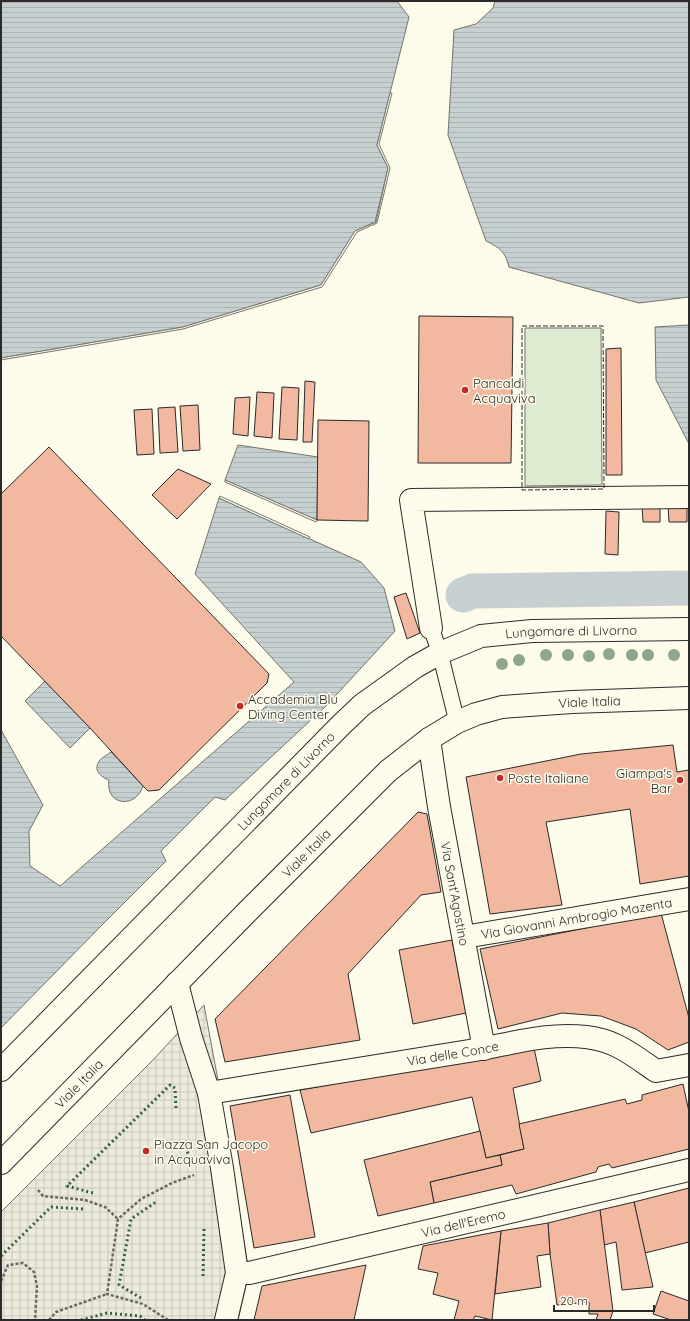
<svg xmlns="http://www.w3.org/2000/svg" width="690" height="1321" viewBox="0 0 690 1321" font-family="Quicksand,sans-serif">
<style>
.garden{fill:#deebd1;stroke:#74746e}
.plaza{fill:url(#plaza-grid);stroke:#74746e}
.water{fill:url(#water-rules);stroke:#74746e}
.pier{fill:#fdfbea;stroke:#74746e}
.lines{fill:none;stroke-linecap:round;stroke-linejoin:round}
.canal{stroke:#c7d0d0;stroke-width:35}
.building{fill:#f2b8a0;stroke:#2b2b2b}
.lane-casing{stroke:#2b2b2b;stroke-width:17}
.street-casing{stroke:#2b2b2b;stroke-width:24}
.secondary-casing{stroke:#2b2b2b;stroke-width:24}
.path{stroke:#6a6964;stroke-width:2.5;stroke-dasharray:3 2;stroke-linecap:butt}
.lane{stroke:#fdfbea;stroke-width:15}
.street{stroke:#fdfbea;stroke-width:22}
.secondary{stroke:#fdfbea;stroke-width:22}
.hedge{stroke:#34623c;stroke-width:3;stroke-dasharray:2 3;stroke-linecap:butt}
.fence{stroke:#2b2b2b;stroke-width:1;stroke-dasharray:5 2;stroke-linecap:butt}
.tree{fill:#8ea78a}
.poi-dot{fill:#c62828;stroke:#fdfbea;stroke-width:1.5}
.labels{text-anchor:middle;stroke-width:3;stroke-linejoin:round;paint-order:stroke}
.poi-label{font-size:13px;fill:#2b2b2b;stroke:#fdfbea;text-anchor:start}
.street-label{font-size:13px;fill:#2b2b2b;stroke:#fdfbea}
</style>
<defs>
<pattern id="plaza-grid" width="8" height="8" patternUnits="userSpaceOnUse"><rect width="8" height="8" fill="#eceadb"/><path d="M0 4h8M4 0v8" fill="none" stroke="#cbc9bc"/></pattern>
<pattern id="water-rules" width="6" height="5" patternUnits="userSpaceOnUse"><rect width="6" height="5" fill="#c7d0d0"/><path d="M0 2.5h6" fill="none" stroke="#abb3b3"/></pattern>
</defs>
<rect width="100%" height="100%" fill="#fdfbea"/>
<polygon class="garden" points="525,328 601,328 602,485 525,486"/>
<polygon class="plaza" points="204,1005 220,1091 249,1273 238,1320 1,1320 1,1212 152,1061"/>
<g class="water">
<polygon points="1,1 397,1 409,17 377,145 388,168 375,222 355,231 321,285 183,327 1,358"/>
<path d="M 495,1 L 689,1 L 689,297 L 639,303 L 509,267 C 505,251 500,248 486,241 L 448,135 L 454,30 L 476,24 L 493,8 Z"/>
<polygon points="689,325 689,444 656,380 655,327"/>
<polygon points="238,445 318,457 317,520 225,480"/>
<polygon points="219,498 361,562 384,588 395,631 327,705 225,800 215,797 161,851 166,861 102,925 1,1028 1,730 43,805 29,831 30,866 60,886 294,682 195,574"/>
<polygon points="45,681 90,728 70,748 25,701"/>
<path d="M 111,752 L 143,786 C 136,809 105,806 109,780 C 101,777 92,770 100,760 C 103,757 108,754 111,752 Z"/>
</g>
<g class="pier">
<polygon points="390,93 392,93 379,144 390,168 377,223 357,232 322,287 183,329 1,360 1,358 183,327 321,285 355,231 376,222 388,168 377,145"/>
<polygon points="225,480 317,520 316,522 225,482"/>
<polygon points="220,496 310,537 309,539 219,498"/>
</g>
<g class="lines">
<polyline class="canal" points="463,595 473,591 689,588"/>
</g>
<g class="building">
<polygon points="419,316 513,317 511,463 418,463"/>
<polygon points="621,348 622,475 606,475 606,349"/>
<polygon points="305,381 315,382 312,442 303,442"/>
<polygon points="282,387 299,388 297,440 279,439"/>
<polygon points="257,392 274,393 272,438 254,436"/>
<polygon points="250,397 248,436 233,434 235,398"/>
<polygon points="198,405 200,450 183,451 180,406"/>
<polygon points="175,407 178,452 160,453 158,408"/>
<polygon points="152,409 154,454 137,455 134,410"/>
<polygon points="318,420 369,421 368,521 317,520"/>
<polygon points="49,447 269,674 267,683 159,790 148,791 143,786 90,728 1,636 1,494"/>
<polygon points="178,469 211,484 177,519 152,495"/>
<polygon points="660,505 660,522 643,522 642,506"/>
<polygon points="668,505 687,505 687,522 669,522"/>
<polygon points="606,511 619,512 618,555 605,554"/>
<polygon points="406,593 420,633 407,639 394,597"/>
<polygon points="673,745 677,772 689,770 689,876 640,884 630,809 546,822 562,905 490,914 466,777 581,754"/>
<polygon points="418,812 427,814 441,892 421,895 348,974 360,1040 225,1062 215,1019"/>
<polygon points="661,913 689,1018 689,1042 668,1050 636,1029 601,1016 562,1013 498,1029 480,949"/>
<polygon points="452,940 466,1013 413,1024 399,950"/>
<polygon points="534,1048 541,1081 513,1088 524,1149 486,1158 472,1097 311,1133 300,1090"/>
<polygon points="683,1084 689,1112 689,1149 612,1168 609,1164 598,1167 596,1172 516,1194 512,1185 434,1203 430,1182 502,1165 500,1155 524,1149 519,1124 625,1099 627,1104 642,1100 642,1095"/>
<polygon points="290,1095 315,1237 254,1248 230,1106"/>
<polygon points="480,1131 486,1158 500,1155 502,1165 430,1182 434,1203 378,1216 364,1160"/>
<polygon points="689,1188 689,1242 645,1253 634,1202"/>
<polygon points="634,1202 653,1287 622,1290 616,1242 604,1245 600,1210"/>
<polygon points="600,1210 613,1311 610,1320 596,1320 598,1314 589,1314 589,1302 557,1305 550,1254 548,1223"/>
<polygon points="548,1223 550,1254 537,1256 541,1287 495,1294 501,1231"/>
<polygon points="501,1231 492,1320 475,1316 473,1320 454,1320 459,1301 433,1294 438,1273 418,1269 423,1246"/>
<polygon points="366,1265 354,1320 254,1320 262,1286"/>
<polygon points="661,1291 689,1301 689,1320 671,1320 653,1314"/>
</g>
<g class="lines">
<g class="lane-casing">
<polyline id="lane" points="431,628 440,653 457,722"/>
</g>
<g class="street-casing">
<g id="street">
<polyline points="431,628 411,500 689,497"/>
<path id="s1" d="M 429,739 L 439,807 L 484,1049"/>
<path id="s2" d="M 464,937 L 689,899"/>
<polyline points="177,983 191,1038 209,1093 222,1168 237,1273 226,1320"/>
<path id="s3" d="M 1,1070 L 341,725 L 362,705 L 415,667 L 440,653 L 481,636 L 532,631 L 689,629"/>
<path id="s4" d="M 209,1093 C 296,1079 382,1065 469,1051 C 508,1045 546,1032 586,1037 C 615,1040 633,1055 656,1071 L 689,1065"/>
<path id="s5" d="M 237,1273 L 249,1273 L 689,1170"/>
</g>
</g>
<g class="secondary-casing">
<g id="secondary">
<path id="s6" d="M 1,1163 L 247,912 L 388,771 L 429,739 L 457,722 L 476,714 L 502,707 L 572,702 L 689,698"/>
</g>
</g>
<g class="path">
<polyline points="38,1190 43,1196 85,1200 105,1207 118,1219"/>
<polyline points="1,1281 8,1265 23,1263 34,1272 37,1286 35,1320"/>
<polyline points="49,1320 56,1312 107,1294"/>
<polyline points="168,1320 143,1304 107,1294 118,1219 141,1199 172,1183 194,1175"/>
</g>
<use href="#lane" class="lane"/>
<use href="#street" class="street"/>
<use href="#secondary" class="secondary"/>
<g class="hedge">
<polyline points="185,1142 191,1166"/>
<polyline points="93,1193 67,1186 170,1085 175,1088 176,1109"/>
<polyline points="1,1256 51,1207 83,1209"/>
<polyline points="203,1276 204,1229"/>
<polyline points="141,1298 119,1285 131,1219 156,1202"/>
<polyline points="81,1320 107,1313 140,1316 145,1320"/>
</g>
<polygon class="fence" points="522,326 603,326 604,489 522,490"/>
</g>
<g class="tree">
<circle cx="609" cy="654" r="6"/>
<circle cx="546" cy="655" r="6"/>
<circle cx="568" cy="655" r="6"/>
<circle cx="632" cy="655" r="6"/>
<circle cx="648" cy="655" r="6"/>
<circle cx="674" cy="655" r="6"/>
<circle cx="589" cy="656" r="6"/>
<circle cx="519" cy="660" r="6"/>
<circle cx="502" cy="664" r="6"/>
</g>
<g class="poi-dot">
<circle cx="465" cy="390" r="4"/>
<circle cx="240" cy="706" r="4"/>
<circle cx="500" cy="778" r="4"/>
<circle cx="680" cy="780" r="4"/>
<circle cx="146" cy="1151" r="4"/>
</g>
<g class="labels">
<g class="poi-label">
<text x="473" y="388">Pancaldi<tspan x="473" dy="15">Acquaviva</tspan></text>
<text x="248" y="704">Accademia Blu<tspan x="248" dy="15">Diving Center</tspan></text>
<text x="672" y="778" text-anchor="end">Giampa's<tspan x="672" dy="15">Bar</tspan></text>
<text x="508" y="783">Poste Italiane</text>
<text x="154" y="1149">Piazza San Jacopo<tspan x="154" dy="15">in Acquaviva</tspan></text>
</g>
<g class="street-label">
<text dy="5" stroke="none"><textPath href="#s3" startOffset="742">Lungomare di Livorno</textPath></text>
<text dy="5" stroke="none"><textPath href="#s6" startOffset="771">Viale Italia</textPath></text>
<text dy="5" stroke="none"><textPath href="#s3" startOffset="406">Lungomare di Livorno</textPath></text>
<text dy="5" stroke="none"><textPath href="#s6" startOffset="435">Viale Italia</textPath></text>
<text dy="5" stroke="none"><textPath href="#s1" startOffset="157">Via Sant'Agostino</textPath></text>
<text dy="5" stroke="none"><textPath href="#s2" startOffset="114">Via Giovanni Ambrogio Mazenta</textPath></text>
<text dy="5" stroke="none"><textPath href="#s4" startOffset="247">Via delle Conce</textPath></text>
<text dy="5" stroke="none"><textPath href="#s6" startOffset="111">Viale Italia</textPath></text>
<text dy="5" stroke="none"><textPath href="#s5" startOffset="232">Via dell'Eremo</textPath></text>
</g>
</g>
<rect width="690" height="1321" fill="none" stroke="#2b2b2b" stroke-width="4"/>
<path d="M554 1305v6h100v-6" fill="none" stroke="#2b2b2b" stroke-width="2"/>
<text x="560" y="1305" font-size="12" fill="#2b2b2b" stroke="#fdfbea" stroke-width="3" paint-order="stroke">20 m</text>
</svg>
